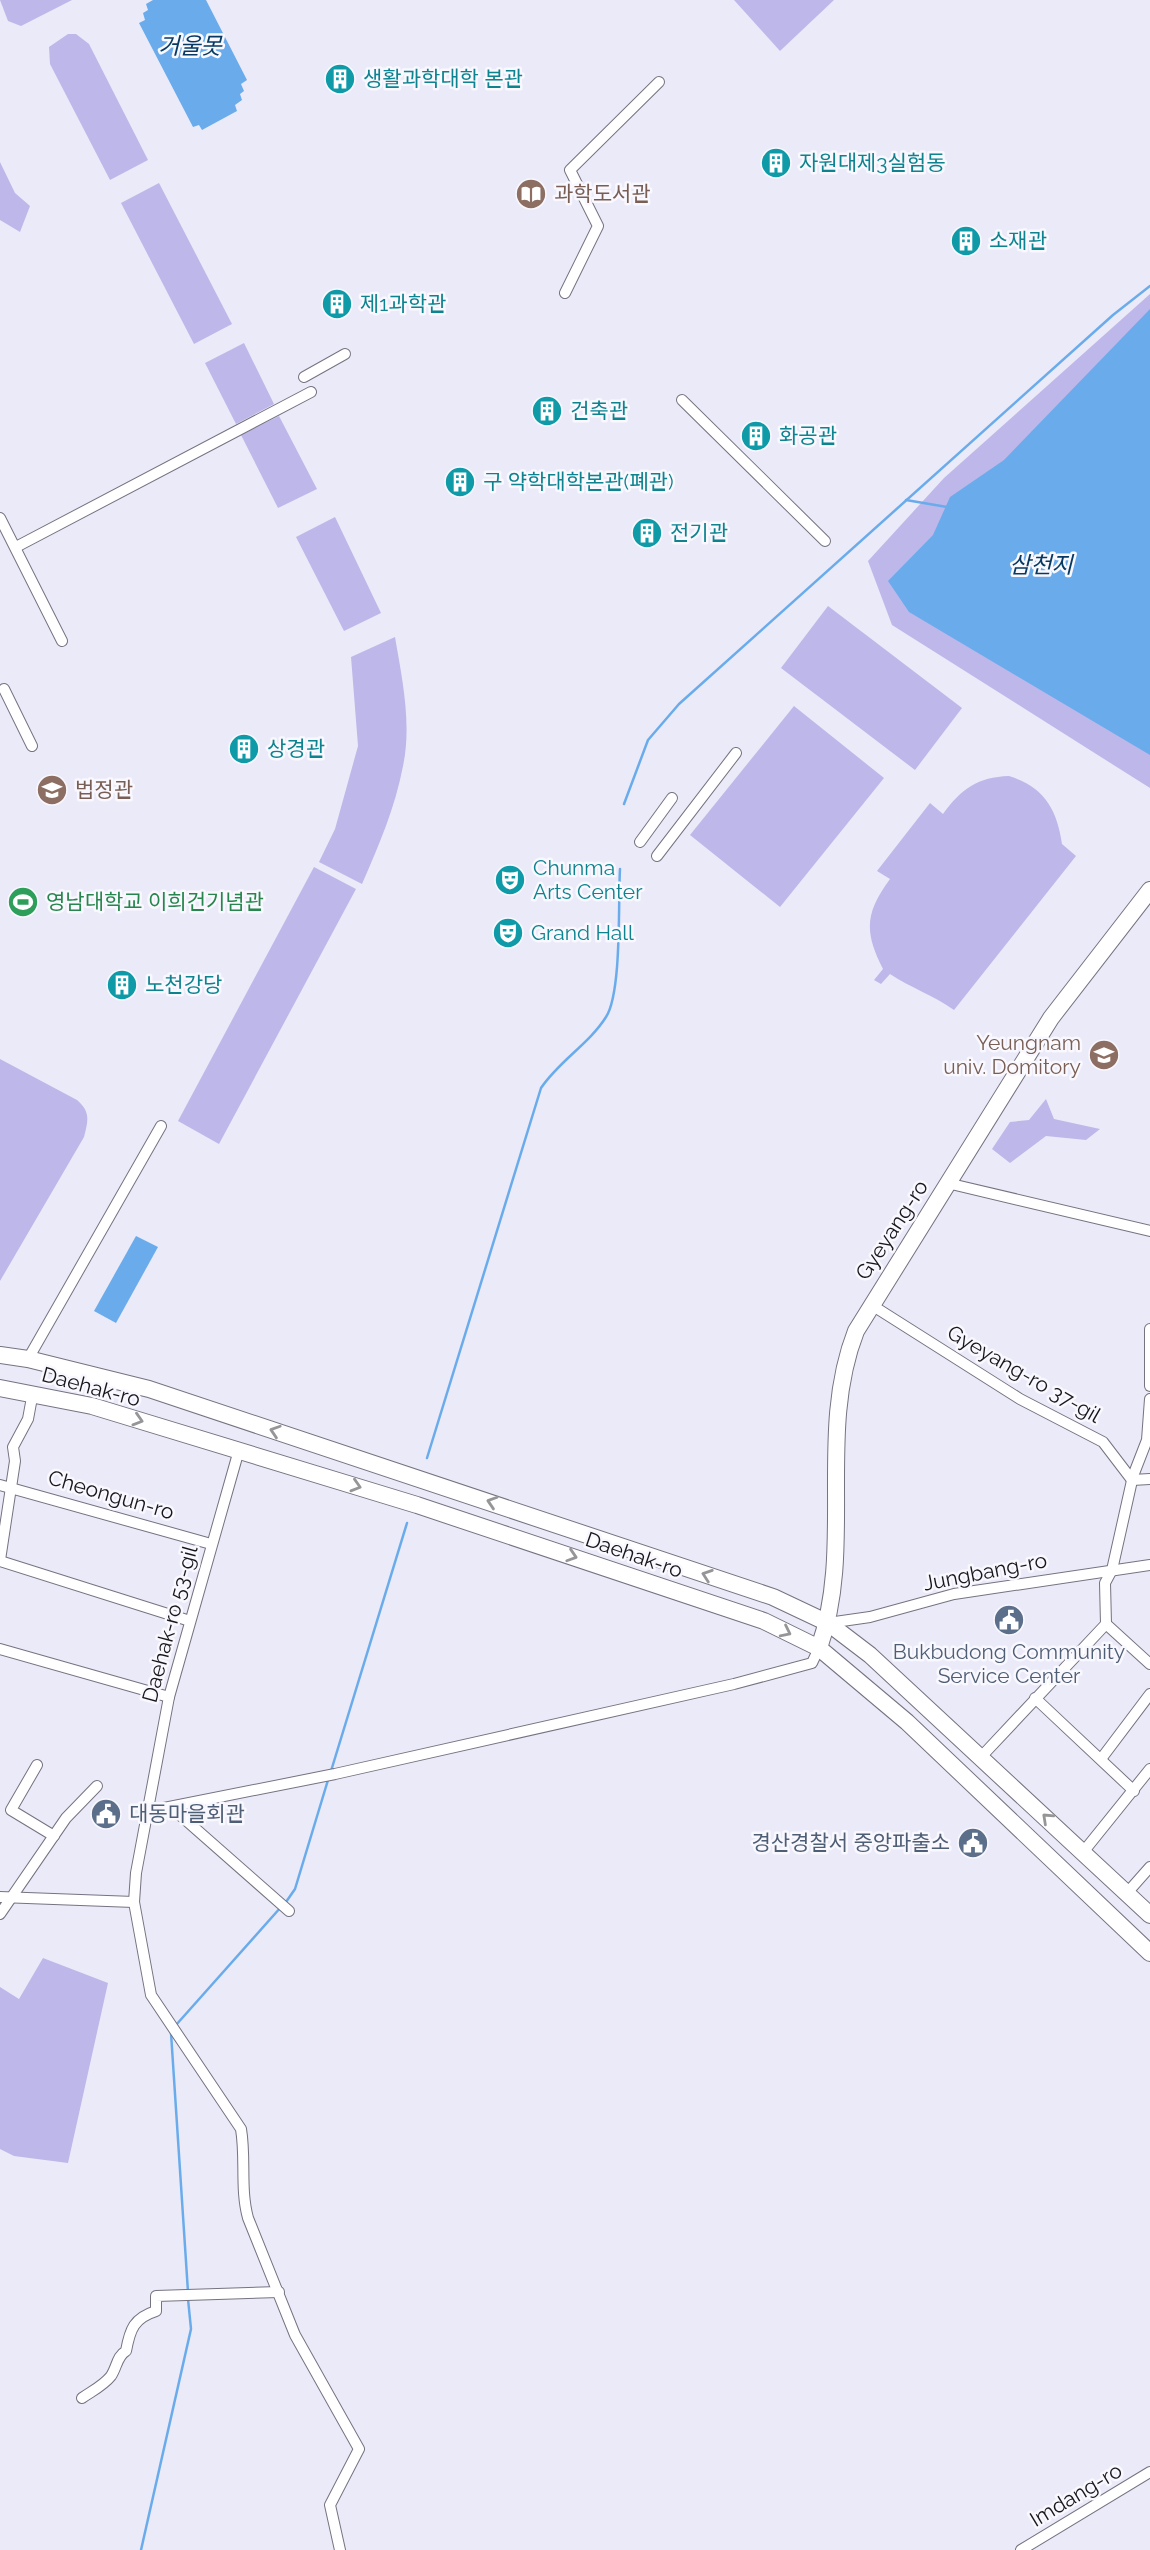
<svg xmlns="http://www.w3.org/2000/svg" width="1150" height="2550" viewBox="0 0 1150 2550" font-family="Raleway,'Noto Sans KR',sans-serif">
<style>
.green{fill:#beb7ea}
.water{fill:#6aaceb}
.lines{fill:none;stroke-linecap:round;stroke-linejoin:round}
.stream{stroke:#6aaceb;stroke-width:2.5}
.street-casing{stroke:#757380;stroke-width:12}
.secondary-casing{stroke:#757380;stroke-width:18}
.street{stroke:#fff;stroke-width:10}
.secondary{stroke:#fff;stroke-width:16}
.oneway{stroke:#969698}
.labels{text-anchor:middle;stroke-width:5;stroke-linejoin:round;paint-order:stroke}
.culture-label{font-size:21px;fill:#0d838f;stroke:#f9f8fe;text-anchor:start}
.education-label{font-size:21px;fill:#785e54;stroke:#f9f8fe;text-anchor:start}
.leisure-label{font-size:21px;fill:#27864d;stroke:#f9f8fe;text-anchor:start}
.street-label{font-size:21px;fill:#16161b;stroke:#f9f8fe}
.service-label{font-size:21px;fill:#4e5e75;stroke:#f9f8fe}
.water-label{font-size:23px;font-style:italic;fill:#063a62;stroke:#f9f8fe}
</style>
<rect width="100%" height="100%" fill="#ebeaf8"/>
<g class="green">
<polygon points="0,0 72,0 21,26 8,21"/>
<polygon points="734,0 834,0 780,51"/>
<polygon points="68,34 76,34 89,44 148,160 110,180 50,64 49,47"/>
<polygon points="0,162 15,193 30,206 20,232 0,220"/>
<polygon points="159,183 232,324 194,344 121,203"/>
<polygon points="1150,294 1150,788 892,625 868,561 944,478"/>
<polygon points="244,343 274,404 236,424 205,363"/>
<polygon points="279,416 317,489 278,508 241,435"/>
<polygon points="335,517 381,613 344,631 296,537"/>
<polygon points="828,606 962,708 915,770 781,668"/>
<path d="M 395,637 C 402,678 412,724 403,766 C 395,808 379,845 362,884 L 319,862 L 335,829 L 358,746 L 351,657 Z"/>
<polygon points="794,706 884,778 780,907 690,835"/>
<path d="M 1009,776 C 1044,787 1057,809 1062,844 L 1076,856 L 954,1010 C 933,995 911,988 890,974 L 881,984 L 874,980 L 883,969 C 864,932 865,913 890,879 L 877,871 L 930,803 L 943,814 C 961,789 978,777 1009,776 Z"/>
<polygon points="314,867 356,889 219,1144 178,1121"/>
<path d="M 0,1059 L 77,1100 C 91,1112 88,1121 84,1137 L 0,1281 Z"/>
<polygon points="1046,1099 1054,1119 1100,1129 1086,1140 1046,1136 1010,1163 992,1149 1010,1122 1029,1120"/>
<polygon points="43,1958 108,1983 68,2163 14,2156 0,2149 0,1987 19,1999"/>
</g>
<g class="water">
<polygon points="153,0 206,0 247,80 241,84 244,91 240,94 242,100 235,105 237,111 202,130 199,125 193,127 139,23 145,20 143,13 148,10 146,4"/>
<polygon points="1150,309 1150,755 909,612 888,581 933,535 950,497 1004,460"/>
<polygon points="136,1236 158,1247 116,1323 94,1311"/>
</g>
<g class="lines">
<g class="stream">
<polyline points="906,500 947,507"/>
<polyline points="624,804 648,740 679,704 1113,315 1150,286"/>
<path d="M 427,1458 L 541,1088 C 559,1061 589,1044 606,1017 C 622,992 618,902 620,869"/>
<polyline points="331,1771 407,1523"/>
<polyline points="286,1902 295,1889 328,1780"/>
<polyline points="176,2025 281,1907"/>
<polyline points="171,2033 188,2292"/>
<polyline points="141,2550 191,2329 188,2299"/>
</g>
<g class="street-casing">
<g id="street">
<polyline points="565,293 598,226 570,170 659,82"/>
<polyline points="304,377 345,354"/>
<polyline points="682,400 825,541"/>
<polyline points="0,518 62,641"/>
<polyline points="16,547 311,392"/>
<polyline points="4,689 32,746"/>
<polyline points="640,842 672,798"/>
<polyline points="657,856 736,753"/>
<polyline points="947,1183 1150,1231"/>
<polyline points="870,1304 1020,1399 1103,1442 1132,1480 1150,1479"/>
<polyline points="1150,1329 1150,1386"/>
<polyline points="28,1359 161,1126"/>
<path d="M 239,1450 L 169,1697 L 136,1873 L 134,1902 L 151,1995 L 241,2129 C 246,2159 240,2189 248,2218 L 295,2335 L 359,2449 L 330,2505 L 340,2550"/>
<polyline points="0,1485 211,1544"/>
<polyline points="0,1560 15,1461 13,1447 28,1419 33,1392"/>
<polyline points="0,1561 190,1621"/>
<polyline points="828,1623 870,1617 954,1594 1150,1565"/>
<polyline points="1106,1624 1150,1664"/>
<polyline points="0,1649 169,1697"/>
<polyline points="1035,1698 1134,1791"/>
<polyline points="981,1757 1106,1624 1105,1583 1112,1570 1133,1476 1147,1440 1150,1399"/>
<polyline points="1101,1759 1150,1694"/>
<polyline points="37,1765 11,1810 54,1836"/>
<polyline points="172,1808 289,1911"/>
<polyline points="149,1811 335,1774 734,1684 812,1663 819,1648"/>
<polyline points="1084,1851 1150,1769"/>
<polyline points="1127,1893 1150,1867"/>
<polyline points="0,1897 134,1902"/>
<polyline points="0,1914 66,1818 97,1786"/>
<path d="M 82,2398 C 92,2391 103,2386 111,2376 C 117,2367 117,2356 126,2351 C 130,2329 134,2318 156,2311 L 156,2296 L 279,2292"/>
<polyline points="1021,2550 1150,2472"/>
</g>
</g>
<g class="secondary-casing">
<g id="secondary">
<polyline points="0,1355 28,1359 149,1389 773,1597 828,1623 870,1655 1150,1915"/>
<polyline points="0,1388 92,1406 417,1505 764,1621 819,1648 907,1722 1150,1953"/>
<path d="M 819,1648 C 855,1546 816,1433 856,1331 L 1051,1018 L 1150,890"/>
</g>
</g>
<use href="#street" class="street"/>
<use href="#secondary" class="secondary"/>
</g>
<defs><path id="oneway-chevron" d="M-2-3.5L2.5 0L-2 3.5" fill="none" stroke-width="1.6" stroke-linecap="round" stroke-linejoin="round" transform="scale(1.75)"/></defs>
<g class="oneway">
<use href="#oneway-chevron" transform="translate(138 1420) rotate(17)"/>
<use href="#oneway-chevron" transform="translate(275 1431) rotate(-162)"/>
<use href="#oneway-chevron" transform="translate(356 1486) rotate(17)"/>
<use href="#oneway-chevron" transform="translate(492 1502) rotate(-162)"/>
<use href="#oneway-chevron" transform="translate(572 1556) rotate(18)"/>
<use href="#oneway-chevron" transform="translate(707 1575) rotate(-161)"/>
<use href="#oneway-chevron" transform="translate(786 1632) rotate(26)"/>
<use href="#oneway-chevron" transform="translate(1047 1818) rotate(-137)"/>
</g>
<defs>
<g id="building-disc" transform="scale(1.575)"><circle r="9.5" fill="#0f9aa8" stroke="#f9f8fe"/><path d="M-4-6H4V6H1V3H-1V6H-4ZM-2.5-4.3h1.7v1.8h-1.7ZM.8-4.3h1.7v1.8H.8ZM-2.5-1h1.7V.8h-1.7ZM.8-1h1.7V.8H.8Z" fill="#fff"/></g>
<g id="library-disc" transform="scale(1.575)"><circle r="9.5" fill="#8d6e63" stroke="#f9f8fe"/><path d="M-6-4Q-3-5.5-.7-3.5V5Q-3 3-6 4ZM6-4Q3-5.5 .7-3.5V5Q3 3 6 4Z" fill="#fff"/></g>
<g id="university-disc" transform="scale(1.575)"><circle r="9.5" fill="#8d6e63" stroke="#f9f8fe"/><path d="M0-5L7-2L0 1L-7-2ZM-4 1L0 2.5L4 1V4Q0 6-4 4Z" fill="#fff"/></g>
<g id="theatre-disc" transform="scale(1.575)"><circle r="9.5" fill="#0f9aa8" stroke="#f9f8fe"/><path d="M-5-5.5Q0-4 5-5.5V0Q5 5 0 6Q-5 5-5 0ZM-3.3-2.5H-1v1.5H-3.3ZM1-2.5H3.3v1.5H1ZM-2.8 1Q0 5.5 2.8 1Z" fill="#fff"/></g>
<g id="stadium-disc" transform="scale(1.575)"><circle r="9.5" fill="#2e9e5b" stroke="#f9f8fe"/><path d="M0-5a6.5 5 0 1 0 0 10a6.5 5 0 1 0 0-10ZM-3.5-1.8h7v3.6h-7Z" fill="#fff"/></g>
<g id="civic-disc" transform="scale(1.575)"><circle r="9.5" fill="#5c6f8a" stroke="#f9f8fe"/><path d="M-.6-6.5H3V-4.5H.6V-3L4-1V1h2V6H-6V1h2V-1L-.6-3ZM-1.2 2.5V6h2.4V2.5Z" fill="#fff"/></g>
</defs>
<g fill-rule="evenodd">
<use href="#building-disc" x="340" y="79"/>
<use href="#building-disc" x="776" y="163"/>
<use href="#library-disc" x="531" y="194"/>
<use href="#building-disc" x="966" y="241"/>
<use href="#building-disc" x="337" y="304"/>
<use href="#building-disc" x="547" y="411"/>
<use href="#building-disc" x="756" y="436"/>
<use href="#building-disc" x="460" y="482"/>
<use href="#building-disc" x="647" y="533"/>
<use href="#building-disc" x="244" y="749"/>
<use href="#university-disc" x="52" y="790"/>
<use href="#theatre-disc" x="510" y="880"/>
<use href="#stadium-disc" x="23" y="902"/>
<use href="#theatre-disc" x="508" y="933"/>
<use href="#building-disc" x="122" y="985"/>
<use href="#university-disc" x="1104" y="1055"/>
<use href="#civic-disc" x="1009" y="1620"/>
<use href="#civic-disc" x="106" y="1814"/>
<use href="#civic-disc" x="973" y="1843"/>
</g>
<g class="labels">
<g class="culture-label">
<text x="363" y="86">생활과학대학 본관</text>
<text x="799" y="170">자원대제3실험동</text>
<text x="989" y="248">소재관</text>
<text x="360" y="311">제1과학관</text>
<text x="570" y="418">건축관</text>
<text x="779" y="443">화공관</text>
<text x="483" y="489">구 약학대학본관(폐관)</text>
<text x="670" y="540">전기관</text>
<text x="267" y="756">상경관</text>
<text x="533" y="875">Chunma<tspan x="533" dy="24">Arts Center</tspan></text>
<text x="531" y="940">Grand Hall</text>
<text x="145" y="992">노천강당</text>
</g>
<g class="education-label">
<text x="554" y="201">과학도서관</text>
<text x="75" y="797">법정관</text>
<text x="1081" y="1050" text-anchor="end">Yeungnam<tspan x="1081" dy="24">univ. Domitory</tspan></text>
</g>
<g class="leisure-label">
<text x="46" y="909">영남대학교 이희건기념관</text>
</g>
<g class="street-label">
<text transform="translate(892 1230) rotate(-57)" y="7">Gyeyang-ro</text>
<text transform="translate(1024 1374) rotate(30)" y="7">Gyeyang-ro 37-gil</text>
<text transform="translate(91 1387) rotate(15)" y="7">Daehak-ro</text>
<text transform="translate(111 1495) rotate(16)" y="7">Cheongun-ro</text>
<text transform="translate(634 1555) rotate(19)" y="7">Daehak-ro</text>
<text transform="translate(985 1572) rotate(-11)" y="7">Jungbang-ro</text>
<text transform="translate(170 1624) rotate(-75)" y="7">Daehak-ro 53-gil</text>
<text transform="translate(1076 2495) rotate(-31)" y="7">Imdang-ro</text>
</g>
<g class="service-label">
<text x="1009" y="1659">Bukbudong Community<tspan x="1009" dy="24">Service Center</tspan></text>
<text x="129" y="1821" text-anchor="start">대동마을회관</text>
<text x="950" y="1850" text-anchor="end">경산경찰서 중앙파출소</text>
</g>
<g class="water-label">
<text x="190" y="54">거울못</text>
<text x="1041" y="573">삼천지</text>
</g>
</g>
</svg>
